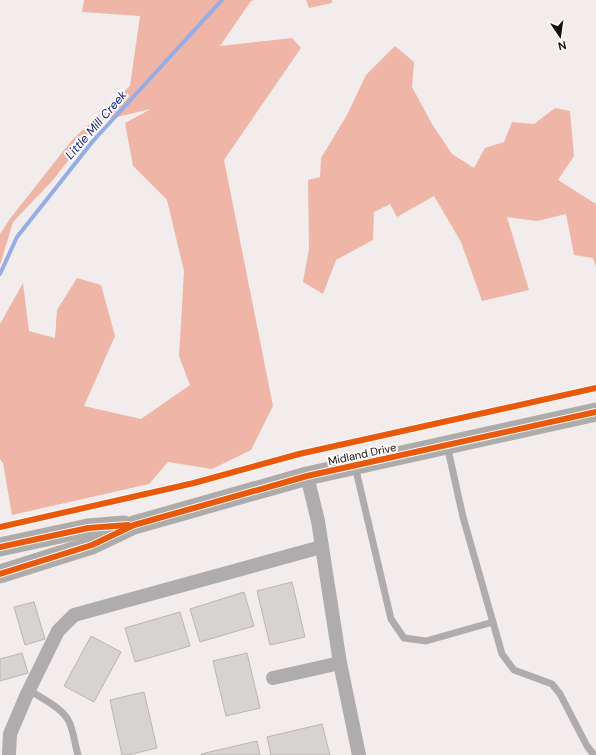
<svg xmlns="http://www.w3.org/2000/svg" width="596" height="755" viewBox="0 0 596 755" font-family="'DM Sans',sans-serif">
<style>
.forest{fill:#efb5a7}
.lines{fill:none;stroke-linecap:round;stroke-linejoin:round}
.stream{stroke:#95ace4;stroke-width:4}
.building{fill:#d7d3d2;stroke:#bab6b6}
.lane{stroke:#aeacac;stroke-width:7}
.street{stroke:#aeacac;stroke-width:14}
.secondary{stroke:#aeacab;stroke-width:19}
.cycleway-casing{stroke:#fefaf9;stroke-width:8}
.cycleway{stroke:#e8590c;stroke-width:6}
.labels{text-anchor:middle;stroke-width:4;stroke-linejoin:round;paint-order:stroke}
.street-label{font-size:11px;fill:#161212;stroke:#fefaf9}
.water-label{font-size:12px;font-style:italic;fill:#0d2683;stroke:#fefaf9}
</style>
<rect width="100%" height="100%" fill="#f2edec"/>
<g class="forest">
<polygon points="84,0 254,0 251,1 220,46 292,38 301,48 224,160 273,406 251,450 212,469 168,462 149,484 12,515 3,463 0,459 0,324 23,283 29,331 55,338 57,310 77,278 101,285 115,336 84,406 141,419 190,385 179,356 184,271 167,200 133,166 125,123 151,109 99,121 53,180 13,222 0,265 0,234 9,220 72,140 130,86 140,16 82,12"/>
<polygon points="306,0 332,0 332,3 309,8"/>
<polygon points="395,46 414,62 412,87 432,124 452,154 474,168 485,148 504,142 512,122 534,124 555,108 570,111 574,156 558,180 596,204 596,267 593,258 574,255 566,214 537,221 507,217 529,290 482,301 461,242 434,196 397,217 390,204 374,212 373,240 336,260 323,294 303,282 309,249 308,180 320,177 321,158 347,115 366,75"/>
</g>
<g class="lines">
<polyline class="stream" points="0,274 17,237 93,141 222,0"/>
</g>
<g class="building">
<polygon points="292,582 305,637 270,645 257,591"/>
<polygon points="244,592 254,626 200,642 190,609"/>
<polygon points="34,602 45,639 25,645 14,607"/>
<polygon points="180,612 190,646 135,662 125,628"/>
<polygon points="91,636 121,652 94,702 64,686"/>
<polygon points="22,653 28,673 0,681 0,659"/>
<polygon points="247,653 260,708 226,716 213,661"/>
<polygon points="144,692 157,748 128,755 122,755 110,700"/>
<polygon points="322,724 330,755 271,755 267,737"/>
<polygon points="257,741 260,755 201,755 201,754"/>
</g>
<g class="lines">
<g class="lane">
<polyline points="447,445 463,517 502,654 514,670 552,684 560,694 587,746 594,755"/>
<polyline points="355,466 391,619 404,638 426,641 493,622"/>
<path d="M 29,690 C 41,698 65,709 70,724 C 74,734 75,745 78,755"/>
</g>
<g class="street">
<polyline points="307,476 318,521 340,663 359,755"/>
<polyline points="273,678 340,663"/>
<polyline points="9,755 10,734 27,694 58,631 74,615 321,547"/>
</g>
<g class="secondary">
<polyline points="0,547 88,528 124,525"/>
<polyline points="0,574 92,545 134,525 307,476 596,412"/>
</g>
<g class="cycleway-casing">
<g id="cycleway">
<polyline points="0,527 194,483 299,454 596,388"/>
<polyline points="0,547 88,528 128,525"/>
<polyline points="0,574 92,545 134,525 307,476 596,412"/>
</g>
</g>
<use href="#cycleway" class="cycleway"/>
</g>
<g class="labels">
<g class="street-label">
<text transform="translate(362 454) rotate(-12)" y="4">Midland Drive</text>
</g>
<g class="water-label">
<text transform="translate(96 125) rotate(-49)" y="4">Little Mill Creek</text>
</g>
</g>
<g transform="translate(560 36) rotate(167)" stroke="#fefaf9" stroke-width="3" paint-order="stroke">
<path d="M0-3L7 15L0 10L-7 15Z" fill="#161212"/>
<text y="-6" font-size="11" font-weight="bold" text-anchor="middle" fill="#161212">N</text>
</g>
</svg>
